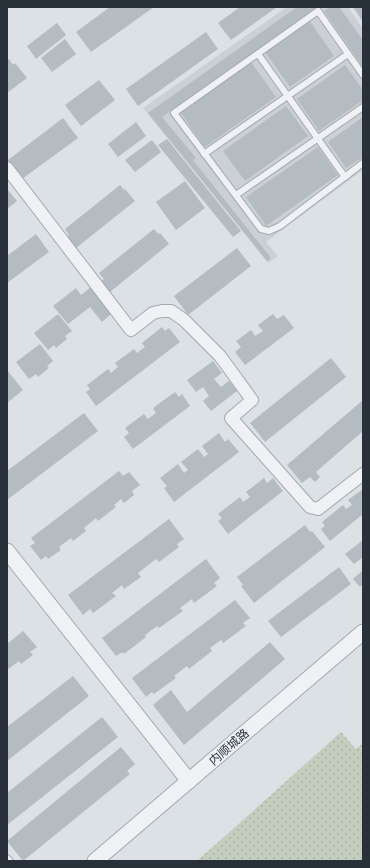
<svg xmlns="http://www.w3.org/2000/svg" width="370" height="868" viewBox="0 0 370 868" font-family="Montserrat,'Noto Sans SC',sans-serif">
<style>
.built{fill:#cbd0d6}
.park{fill:url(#park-dots)}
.building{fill:#b4bbc1}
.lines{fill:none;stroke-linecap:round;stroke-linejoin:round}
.service-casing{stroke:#a2a8ae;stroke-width:8}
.minor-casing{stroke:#a2a8ae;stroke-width:14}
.tertiary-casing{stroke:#a2a8ae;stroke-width:17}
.service{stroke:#eff1f4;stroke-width:6}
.minor{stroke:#eff1f4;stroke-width:12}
.tertiary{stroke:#eff1f4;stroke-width:15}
.labels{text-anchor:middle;stroke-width:3;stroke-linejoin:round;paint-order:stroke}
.street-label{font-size:12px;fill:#28303a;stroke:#eceff3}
</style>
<defs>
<pattern id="park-dots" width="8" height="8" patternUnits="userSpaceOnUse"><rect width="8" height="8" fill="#c4cebe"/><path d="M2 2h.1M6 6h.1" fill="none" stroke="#a8b1a4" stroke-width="1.8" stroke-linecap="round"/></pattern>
</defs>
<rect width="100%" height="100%" fill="#dce1e5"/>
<polygon class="built" points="287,7 348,7 363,29 363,170 266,242 278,256 268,263 143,108"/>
<polygon class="park" points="341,732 356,749 363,743 363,859 361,861 197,861"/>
<g class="building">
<polygon points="110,7 154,7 91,52 76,32"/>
<polygon points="240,7 277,7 231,40 218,23"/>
<polygon points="297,7 317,7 162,117 196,158 193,160 271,258 267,261 148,113"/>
<polygon points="330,7 339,7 363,40 363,67 324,11"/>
<polygon points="353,7 363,7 363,22"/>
<polygon points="309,20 334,56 290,87 265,52"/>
<polygon points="57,23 66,35 36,59 27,46"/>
<polygon points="206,32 218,49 138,106 126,89"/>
<polygon points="65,39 76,54 52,72 41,58"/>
<polygon points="9,59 13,65 15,63 27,78 7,93 7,61"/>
<polygon points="251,62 276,97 205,147 180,112"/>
<polygon points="345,65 363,90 363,100 319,131 297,99"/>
<polygon points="99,80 115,100 81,126 65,105"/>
<polygon points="286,106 308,136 245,181 223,151"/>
<polygon points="363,117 363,157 346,168 328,142"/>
<polygon points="63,118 78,138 22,179 8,160"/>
<polygon points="136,122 146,136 118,157 108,144"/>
<polygon points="167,139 241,231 233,237 158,145"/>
<polygon points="152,140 161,152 135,172 125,160"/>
<polygon points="318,147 338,175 266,226 246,197"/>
<polygon points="185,181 205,208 176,230 156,202"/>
<polygon points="120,185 124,190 125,189 135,201 76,248 67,237 69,235 65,229"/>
<polygon points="8,190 17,201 7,209 7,191"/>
<polygon points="154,229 158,234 160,233 169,244 110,292 101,281 104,279 99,273"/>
<polygon points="36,234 49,252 7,283 7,256"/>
<polygon points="237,248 251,266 188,315 174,296"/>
<polygon points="91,287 111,314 102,322 90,307 68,324 53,306 76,288 81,295"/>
<polygon points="58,314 72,331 65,336 67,339 56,348 54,345 48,350 34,333"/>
<polygon points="273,314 277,319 284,315 294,328 245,365 235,352 241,347 236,341 251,330 255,336 263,331 258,325"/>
<polygon points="162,327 165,331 169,328 180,342 96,406 86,392 90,389 87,385 108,369 111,373 118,367 115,363 134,349 137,353 145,347 142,343"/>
<polygon points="40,344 53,361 47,366 49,368 38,377 36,374 29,379 16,362"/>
<polygon points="331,358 346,377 265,442 250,423"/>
<polygon points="213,361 222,373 214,379 221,387 229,381 237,391 211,411 203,401 209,396 203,387 196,392 187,380"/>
<polygon points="7,370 23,390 7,403"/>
<polygon points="175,392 179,397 182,394 190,406 133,449 124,437 129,433 125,428 144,414 148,419 156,413 153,408"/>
<polygon points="363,400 363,431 316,472 320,477 315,482 310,477 302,483 287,465"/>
<polygon points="84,413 98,431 7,500 7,471"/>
<polygon points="219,433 225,442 228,439 239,452 174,502 164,488 167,486 160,478 178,464 184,473 188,470 181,462 198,449 204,457 208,454 202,446"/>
<polygon points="119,471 123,476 129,472 140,485 132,491 134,495 124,503 121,499 114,505 116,507 98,521 96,518 84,528 86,531 73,541 71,538 59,547 61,550 48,559 46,556 41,560 30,546 35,543 31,538"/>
<polygon points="264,478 267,483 273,478 283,491 228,534 218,521 222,518 218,514 240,497 243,502 250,497 246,492"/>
<polygon points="363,489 363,514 330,541 321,529 325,526 322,522 343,505 346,509 352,505 348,500"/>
<polygon points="169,519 184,539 177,544 179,547 159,562 156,559 138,573 141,577 124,589 122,585 112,593 116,596 93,613 90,609 83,615 68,595"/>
<polygon points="305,525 310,532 312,531 325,547 254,603 241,586 243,585 237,577"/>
<polygon points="363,540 363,557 354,564 345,554"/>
<polygon points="206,559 220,578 214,583 217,586 194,603 192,599 180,608 183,611 159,628 157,626 145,635 146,637 124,654 123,652 116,656 102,638"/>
<polygon points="339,567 351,584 281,637 268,621"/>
<polygon points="363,570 363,584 360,587 353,579"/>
<polygon points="235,600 250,618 243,623 246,626 223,643 221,640 210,648 212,651 189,669 187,666 174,676 176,678 154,694 152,692 146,697 132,678"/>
<polygon points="23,631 37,647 30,652 33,655 21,664 19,661 7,670 7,644"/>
<polygon points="270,642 285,659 184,745 153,705 171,690 187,712"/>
<polygon points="73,676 89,696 7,761 7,727"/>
<polygon points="102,717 118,737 7,825 7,793"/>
<polygon points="121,747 135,764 127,771 130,774 23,861 7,841"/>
</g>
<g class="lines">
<g class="service-casing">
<g id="service">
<polyline points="258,54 345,177"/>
<polyline points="363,75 318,11 174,113 261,229 269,231 280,226 363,163"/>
<polyline points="204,154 348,54"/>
<polyline points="236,195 363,107"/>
<polyline points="7,858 10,861"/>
</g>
</g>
<g class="minor-casing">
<polyline id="minor" points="7,168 131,330 153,313 162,311 171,311 184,320 220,356 252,400 231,418 310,507 318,509 363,474"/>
</g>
<g class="tertiary-casing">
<g id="tertiary">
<polyline points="7,551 189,781"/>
<polyline points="95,861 363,632"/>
</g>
</g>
<use href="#service" class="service"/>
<use href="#minor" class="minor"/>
<use href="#tertiary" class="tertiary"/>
</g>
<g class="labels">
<g class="street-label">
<text transform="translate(229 747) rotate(-41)" y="4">内顺城路</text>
</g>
</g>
<rect width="370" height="868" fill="none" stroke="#28303a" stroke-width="16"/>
</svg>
